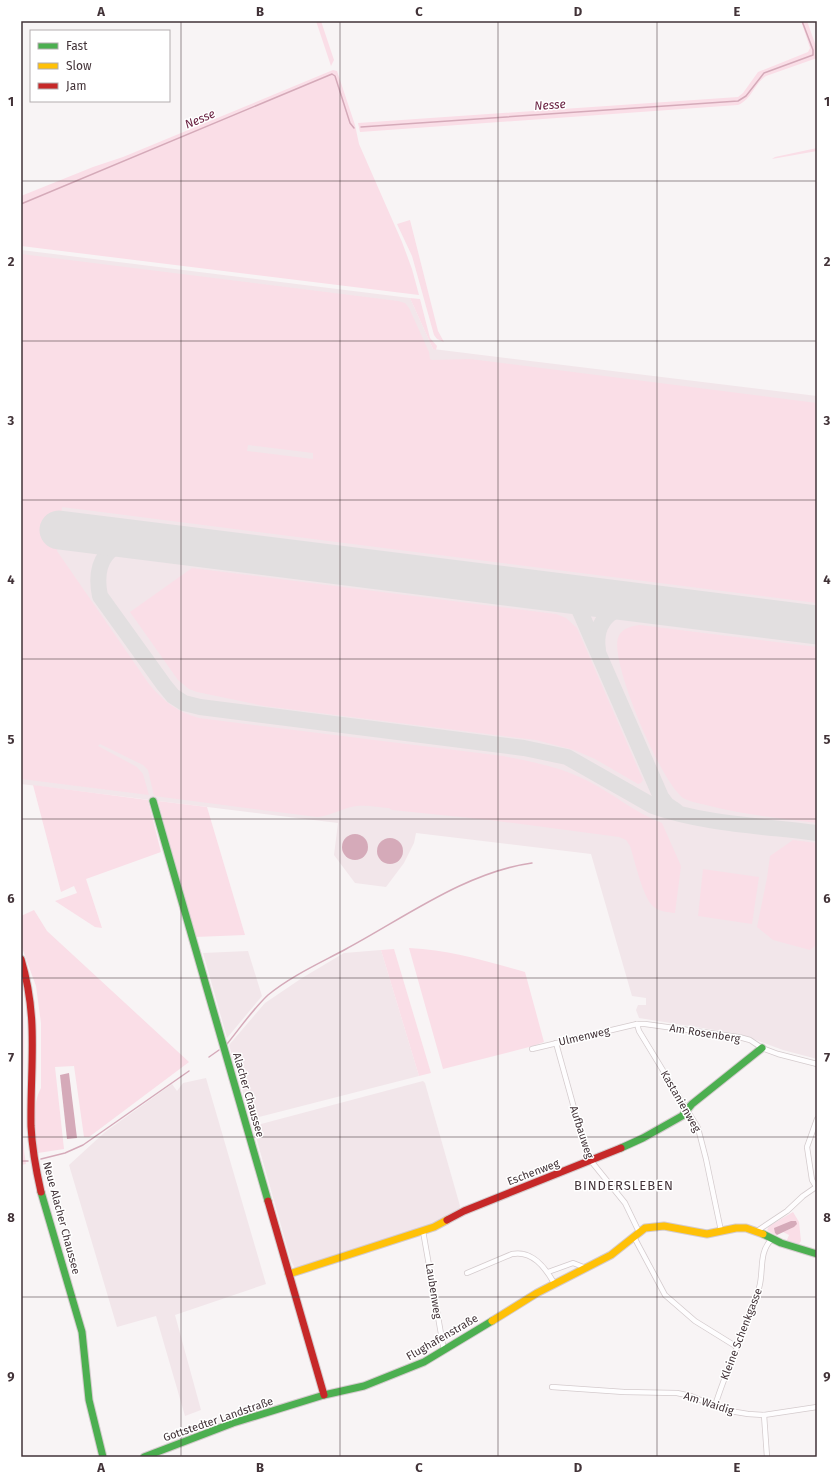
<svg xmlns="http://www.w3.org/2000/svg" width="838" height="1478" viewBox="0 0 838 1478" font-family="'Fira Sans',sans-serif">
<style>
.built{fill:#f2e6ea}
.green{fill:#fadee7;fill-rule:evenodd}
.water{fill:#d5aab9}
.lines{fill:none;stroke-linecap:round;stroke-linejoin:round}
.stream{stroke:#d5aab9;stroke-width:1.5}
.taxiway{stroke:#e2dfe0;stroke-width:16}
.runway{stroke:#e2dfe0;stroke-width:39}
.street-casing{stroke:#d4cbcd;stroke-width:6}
.fast-casing{stroke:#d4cbcd;stroke-width:9}
.slow-casing{stroke:#d4cbcd;stroke-width:9}
.jam-casing{stroke:#d4cbcd;stroke-width:9}
.street{stroke:#fefdfe;stroke-width:4.5}
.fast{stroke:#4caf50;stroke-width:7}
.slow{stroke:#ffc107;stroke-width:7}
.jam{stroke:#c62828;stroke-width:7}
.grid{fill:none;stroke:#423338;stroke-width:1;stroke-opacity:0.55}
.labels{text-anchor:middle;stroke-width:3;stroke-linejoin:round;paint-order:stroke}
.street-label{font-size:11px;fill:#423338;stroke:#fff}
.water-label{font-size:12px;font-style:italic;fill:#692141;stroke:#fff}
.quarter-label{font-size:13px;letter-spacing:1px;fill:#423338;stroke:#fff}
.neatline{fill:none;stroke:#423338;stroke-width:1.5}
.grid-label{font-size:13px;text-anchor:middle;font-weight:bold;fill:#423338}
</style>
<rect width="100%" height="100%" fill="#f8f4f5"/>
<g class="built">
<polygon points="21,250 410,298 433,349 817,396 817,1059 783,1050 740,1034 639,1018 636,1010 638,1005 646,1005 646,998 632,996 591,854 416,833 414,843 404,863 386,887 355,883 334,855 338,823 21,784"/>
<polygon points="381,950 419,1076 259,1117 250,1116 229,1045 265,1003 302,978 344,953"/>
<polygon points="248,951 262,996 227,1038 203,953"/>
<polygon points="206,1078 266,1284 175,1315 201,1410 185,1416 156,1316 117,1327 69,1165 105,1132 172,1084 177,1091 183,1083"/>
<polygon points="423,1081 425,1083 460,1206 459,1210 415,1232 295,1268 291,1261 254,1130 261,1124"/>
</g>
<g class="green">
<polygon points="316,21 321,21 334,60 331,66"/>
<path d="M 801,21 L 807,21 L 817,49 L 817,58 L 766,76 C 754,84 752,99 738,105 L 360,132 L 358,123 L 738,97 L 743,93 L 758,72 L 808,52 L 810,48 Z"/>
<polygon points="333,70 337,71 355,125 359,144 402,242 412,269 419,295 21,246 21,196 93,167 123,157"/>
<polygon points="817,148 817,151 772,159 775,157"/>
<polygon points="410,220 438,331 444,342 437,339 434,335 412,256 397,224"/>
<path d="M 21,254 L 398,301 L 405,303 L 409,308 L 429,352 L 430,359 L 432,360 L 470,359 L 817,403 L 817,603 L 62,507 L 57,551 L 149,684 C 164,702 177,712 199,718 L 503,756 C 533,762 561,767 588,781 C 614,794 635,813 662,823 L 681,866 L 675,913 C 668,912 660,912 654,907 C 643,899 635,861 630,846 L 626,840 L 619,837 L 490,820 L 392,810 L 389,808 C 377,807 363,804 351,807 C 339,810 329,816 317,817 L 154,796 L 148,770 L 143,765 L 100,744 L 98,746 L 137,767 L 143,774 L 149,795 L 21,779 ZM 248,445 L 313,453 L 313,459 L 247,451 Z"/>
<polygon points="410,298 420,299 430,338 437,346 436,350 433,349"/>
<polygon points="192,568 556,614 566,618 577,628 643,780 641,783 638,784 595,759 574,750 536,740 264,706 197,692 189,689 178,680 130,612"/>
<path d="M 640,625 L 817,647 L 817,823 C 780,818 743,815 706,805 C 699,803 690,802 683,798 C 661,782 610,663 618,638 C 621,628 632,626 640,625 Z"/>
<polygon points="33,785 148,800 161,852 86,879 102,928 95,927 55,901 77,893 74,886 61,892"/>
<polygon points="158,801 207,807 245,935 195,937"/>
<polygon points="793,840 817,843 817,926 815,946 810,950 773,940 757,927 767,878 770,856"/>
<polygon points="703,869 759,877 752,924 698,916"/>
<path d="M 34,910 L 47,931 L 189,1062 L 89,1137 L 84,1137 L 74,1066 L 55,1067 L 64,1149 L 38,1153 C 36,1134 31,1106 41,1088 L 41,1023 L 36,986 L 21,945 L 21,916 Z"/>
<path d="M 409,948 C 451,950 485,961 525,972 L 544,1042 L 533,1046 L 443,1069 Z"/>
<polygon points="394,949 431,1073 419,1076 381,950"/>
<path d="M 21,994 C 30,1051 16,1108 26,1164 L 21,1165 Z"/>
<polygon points="793,1212 799,1222 801,1241 799,1244 787,1240 789,1235 783,1232 794,1227 775,1233 777,1235 777,1236 767,1230 769,1226"/>
</g>
<g class="water">
<circle cx="355" cy="847" r="13"/>
<circle cx="390" cy="851" r="13"/>
<polygon points="69,1073 77,1138 67,1139 60,1075"/>
<polygon points="791,1221 796,1221 797,1224 794,1227 777,1235 775,1233 774,1228"/>
</g>
<g class="lines">
<g class="stream">
<polyline points="361,127 738,101 746,96 764,73 813,55 813,50 802,21"/>
<polyline points="21,204 332,74 335,76 350,123 354,128"/>
<path d="M 227,1044 C 240,1028 253,1009 268,995 C 291,976 320,963 346,949 C 404,918 466,872 532,863"/>
<polyline points="209,1057 219,1050"/>
<polyline points="41,1159 65,1153 83,1145 189,1071"/>
<polyline points="21,1161 28,1161"/>
</g>
<g class="taxiway">
<path d="M 144,540 C 108,540 93,562 100,596 L 164,685 L 173,696 L 184,703 L 200,707 L 524,748 L 567,757 L 653,806 C 703,824 763,826 817,833"/>
<path d="M 532,589 C 550,592 567,593 579,609 L 661,797 L 667,805 L 676,811"/>
<path d="M 598,650 C 593,619 616,603 644,604"/>
</g>
<polyline class="runway" points="59,530 817,625"/>
<g class="street-casing">
<g id="street">
<polyline points="637,1024 639,1031 698,1128 706,1159 721,1231"/>
<polyline points="556,1043 584,1144 591,1161 625,1203 639,1232"/>
<polyline points="532,1049 637,1024 645,1024 739,1037 750,1040 762,1048 778,1054 817,1064"/>
<polyline points="817,1119 807,1147 812,1180 817,1188"/>
<polyline points="423,1231 444,1351"/>
<polyline points="757,1231 787,1211 803,1196 816,1187"/>
<polyline points="634,1237 665,1295 695,1321 737,1347"/>
<polyline points="548,1272 573,1263 586,1268"/>
<path d="M 467,1273 L 512,1254 C 532,1250 545,1267 554,1283"/>
<polyline points="552,1387 624,1392 677,1393 691,1396 724,1410 748,1414 764,1415 817,1407"/>
<path d="M 715,1406 C 727,1366 747,1329 759,1288 C 764,1272 758,1252 772,1239"/>
<polyline points="764,1415 767,1457"/>
</g>
</g>
<g class="fast-casing">
<g id="fast">
<polyline points="153,801 268,1201"/>
<polyline points="621,1148 643,1138 682,1116 692,1104 762,1048"/>
<polyline points="41,1192 82,1332 89,1400 103,1457"/>
<polyline points="763,1234 781,1243 817,1254"/>
<polyline points="144,1457 233,1423 324,1395 364,1386 424,1362 492,1321"/>
</g>
</g>
<g class="slow-casing">
<g id="slow">
<polyline points="289,1274 434,1227 447,1220"/>
<polyline points="492,1321 537,1293 611,1255 645,1228 664,1226 707,1234 736,1228 746,1228 763,1234"/>
</g>
</g>
<g class="jam-casing">
<g id="jam">
<path d="M 21,959 C 39,1019 30,1065 31,1126 C 32,1148 36,1170 41,1192"/>
<polyline points="268,1201 324,1395"/>
<polyline points="447,1220 464,1211 621,1148"/>
</g>
</g>
<use href="#street" class="street"/>
<use href="#fast" class="fast"/>
<use href="#slow" class="slow"/>
<use href="#jam" class="jam"/>
</g>
<path class="grid" d="M 181,21 L 181,1457M 340,21 L 340,1457M 498,21 L 498,1457M 657,21 L 657,1457M 21,181 L 817,181M 21,341 L 817,341M 21,500 L 817,500M 21,659 L 817,659M 21,819 L 817,819M 21,978 L 817,978M 21,1137 L 817,1137M 21,1297 L 817,1297"/>
<g class="labels">
<g class="street-label">
<text transform="translate(705 1033) rotate(9)" y="4">Am Rosenberg</text>
<text transform="translate(584 1036) rotate(-13)" y="4">Ulmenweg</text>
<text transform="translate(249 1095) rotate(74)" y="4">Alacher Chaussee</text>
<text transform="translate(681 1101) rotate(60)" y="4">Kastanienweg</text>
<text transform="translate(582 1132) rotate(72)" y="4">Aufbauweg</text>
<text transform="translate(533 1172) rotate(-21)" y="4">Eschenweg</text>
<text transform="translate(62 1218) rotate(75)" y="4">Neue Alacher Chaussee</text>
<text transform="translate(434 1291) rotate(81)" y="4">Laubenweg</text>
<text transform="translate(741 1334) rotate(-69)" y="4">Kleine Schenkgasse</text>
<text transform="translate(442 1337) rotate(-30)" y="4">Flughafenstraße</text>
<text transform="translate(709 1403) rotate(18)" y="4">Am Waidig</text>
<text transform="translate(218 1419) rotate(-19)" y="4">Gottstedter Landstraße</text>
</g>
<g class="water-label">
<text transform="translate(550 105) rotate(-4)" y="4">Nesse</text>
<text transform="translate(200 119) rotate(-23)" y="4">Nesse</text>
</g>
<g class="quarter-label">
<text x="624" y="1190">BINDERSLEBEN</text>
</g>
</g>
<rect width="838" height="1478" fill="none" stroke="#ffffff" stroke-width="44"/>
<rect x="30" y="30" width="140" height="72" fill="#ffffff" stroke="#b3adaf"/>
<rect x="38" y="43" width="20" height="6" fill="#4caf50" stroke="#b3adaf"/>
<text x="66" y="50" font-size="12" fill="#423338">Fast</text>
<rect x="38" y="63" width="20" height="6" fill="#ffc107" stroke="#b3adaf"/>
<text x="66" y="70" font-size="12" fill="#423338">Slow</text>
<rect x="38" y="83" width="20" height="6" fill="#c62828" stroke="#b3adaf"/>
<text x="66" y="90" font-size="12" fill="#423338">Jam</text>
<rect x="22" y="22" width="794" height="1434" class="neatline"/>
<g class="grid-label">
<text x="101" y="16">A</text>
<text x="260" y="16">B</text>
<text x="419" y="16">C</text>
<text x="578" y="16">D</text>
<text x="737" y="16">E</text>
<text x="11" y="106">1</text>
<text x="827" y="106">1</text>
<text x="11" y="266">2</text>
<text x="827" y="266">2</text>
<text x="11" y="425">3</text>
<text x="827" y="425">3</text>
<text x="11" y="584">4</text>
<text x="827" y="584">4</text>
<text x="11" y="744">5</text>
<text x="827" y="744">5</text>
<text x="11" y="903">6</text>
<text x="827" y="903">6</text>
<text x="11" y="1062">7</text>
<text x="827" y="1062">7</text>
<text x="11" y="1222">8</text>
<text x="827" y="1222">8</text>
<text x="11" y="1381">9</text>
<text x="827" y="1381">9</text>
<text x="101" y="1472">A</text>
<text x="260" y="1472">B</text>
<text x="419" y="1472">C</text>
<text x="578" y="1472">D</text>
<text x="737" y="1472">E</text>
</g>
</svg>
